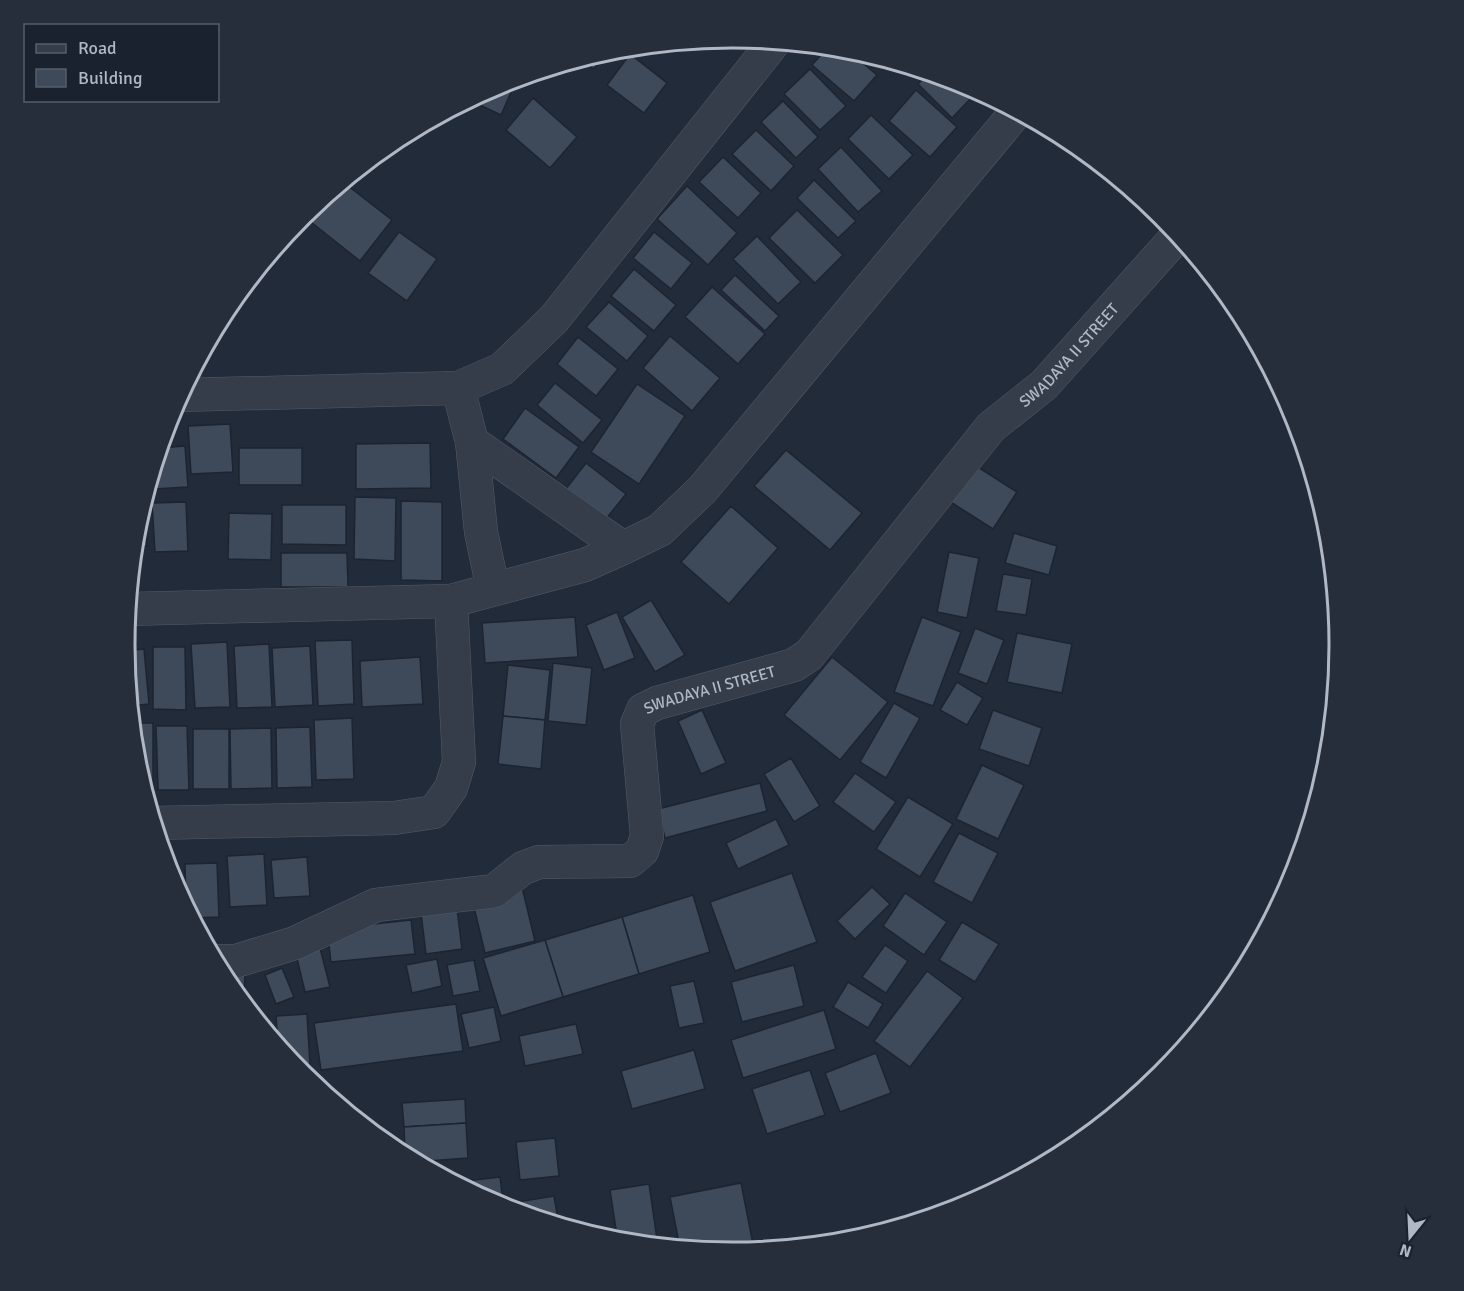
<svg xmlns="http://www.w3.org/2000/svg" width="1464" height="1291" viewBox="0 0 1464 1291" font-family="Signika,sans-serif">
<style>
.building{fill:#3e4959;stroke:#1d2431;stroke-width:1.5}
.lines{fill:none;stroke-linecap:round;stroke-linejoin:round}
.minor-casing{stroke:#535b68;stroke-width:34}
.minor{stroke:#353d4a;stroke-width:33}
.labels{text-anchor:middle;stroke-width:5;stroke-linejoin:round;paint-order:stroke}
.street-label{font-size:16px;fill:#b0b8c6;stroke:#1b222f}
.rim{fill:none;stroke:#b0b8c6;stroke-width:3}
</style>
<rect width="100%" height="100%" fill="#222b3a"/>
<g class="building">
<polygon points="828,47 846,49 877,75 854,101 812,65"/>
<polygon points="615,49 593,69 584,58 614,49"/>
<polygon points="630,54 667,83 644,113 607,85"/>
<polygon points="810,69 846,106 820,130 784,94"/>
<polygon points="929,73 962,83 974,95 952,118 918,84"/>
<polygon points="512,80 516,81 501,115 469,100 500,84"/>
<polygon points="916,90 957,127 930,157 889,121"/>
<polygon points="533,98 577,137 550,168 506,130"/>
<polygon points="783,101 818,137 796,158 761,122"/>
<polygon points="871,115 913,155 889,179 848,139"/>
<polygon points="756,130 794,166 771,191 732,154"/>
<polygon points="1071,141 1117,179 1115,182"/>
<polygon points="841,147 882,191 858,212 818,169"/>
<polygon points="723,157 761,193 738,218 699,182"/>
<polygon points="814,180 856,221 838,238 797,198"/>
<polygon points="343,182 392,220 360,261 302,215"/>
<polygon points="687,186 737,233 708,265 657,219"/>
<polygon points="797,210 843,255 815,283 769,238"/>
<polygon points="399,232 437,259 407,301 368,273"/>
<polygon points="654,232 692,263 671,289 633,258"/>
<polygon points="757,236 801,282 778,304 733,259"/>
<polygon points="634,269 676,305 654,331 611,296"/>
<polygon points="735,275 779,316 765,331 721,290"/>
<polygon points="712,287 765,334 738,364 685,317"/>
<polygon points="609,302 648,336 627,361 586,327"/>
<polygon points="670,336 720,378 692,411 643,368"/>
<polygon points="578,337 618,369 596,396 557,364"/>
<polygon points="555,383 602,420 583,443 537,405"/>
<polygon points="637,384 685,416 639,484 591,452"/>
<polygon points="525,408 579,447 556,478 503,439"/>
<polygon points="230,424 233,472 191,474 188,426"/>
<polygon points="430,443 431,488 356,489 356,444"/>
<polygon points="185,446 188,487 154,489 153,470 160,448"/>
<rect x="239" y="448" width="63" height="37"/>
<polygon points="786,450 862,513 830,550 754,486"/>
<polygon points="970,462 1017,492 993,529 946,499"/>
<polygon points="586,463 626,494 601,525 562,494"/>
<polygon points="355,497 396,498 395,561 354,559"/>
<polygon points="144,501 147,546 134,546 136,527"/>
<polygon points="401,501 442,502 442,581 401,580"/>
<polygon points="186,502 188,551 155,552 152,503"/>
<polygon points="282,505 346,505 346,545 282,544"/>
<polygon points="731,506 778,548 729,604 681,562"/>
<polygon points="229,513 272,514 271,560 228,559"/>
<polygon points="1014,533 1057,546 1049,575 1005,563"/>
<polygon points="949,552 979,558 967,618 937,612"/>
<polygon points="281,553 347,553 348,587 281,587"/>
<polygon points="1003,574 1032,579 1026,615 996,611"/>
<polygon points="651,600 685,655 655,672 622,617"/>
<polygon points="617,612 635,658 604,670 586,625"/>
<polygon points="575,617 578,657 485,663 482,623"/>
<polygon points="922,617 961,632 933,706 894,692"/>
<polygon points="975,628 1004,640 987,684 958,673"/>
<polygon points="1017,633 1072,644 1062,693 1007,682"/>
<polygon points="352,640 354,704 318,706 315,641"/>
<polygon points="227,642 230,707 195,708 191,644"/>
<polygon points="269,644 272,707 237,708 234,646"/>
<polygon points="310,646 313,705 275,707 272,648"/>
<polygon points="153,647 185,647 186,710 153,709"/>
<polygon points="144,649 149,704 130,706 125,651"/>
<polygon points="420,657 423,704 362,707 360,661"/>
<polygon points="832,657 888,702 840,760 784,715"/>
<polygon points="553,663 592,668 586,725 548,721"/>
<polygon points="508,665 550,670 545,720 503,716"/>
<polygon points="957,682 983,698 967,725 940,710"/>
<polygon points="894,703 920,718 886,778 860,762"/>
<polygon points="702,710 726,763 701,774 678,721"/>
<polygon points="993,710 1042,728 1029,766 979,749"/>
<polygon points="503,716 545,720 541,769 498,764"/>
<polygon points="352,718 354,779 316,780 314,720"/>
<polygon points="132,723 153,723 153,784 142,784 136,764"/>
<polygon points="156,726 187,726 189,790 158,790"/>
<polygon points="310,727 312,787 277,788 276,728"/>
<polygon points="271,728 272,788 231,789 230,729"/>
<rect x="193" y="729" width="36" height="60"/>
<polygon points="791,758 820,806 794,822 764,774"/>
<polygon points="982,765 1024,785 998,839 956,819"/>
<polygon points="855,773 896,802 874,832 833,802"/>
<polygon points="760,783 767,811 665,838 658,809"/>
<polygon points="908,797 953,824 920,877 876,849"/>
<polygon points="776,819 789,845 738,869 726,843"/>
<polygon points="959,833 998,853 972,903 933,882"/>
<polygon points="264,854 267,905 230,907 227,856"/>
<polygon points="307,857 310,896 274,898 271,860"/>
<polygon points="217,863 219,917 192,918 186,908 185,864"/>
<polygon points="167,867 174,867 174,885 170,878"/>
<polygon points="792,873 817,942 735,971 710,902"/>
<polygon points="522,887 535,941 485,953 472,899"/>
<polygon points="872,887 890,904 855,939 837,921"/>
<polygon points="905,893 947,922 924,955 883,926"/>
<polygon points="693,895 710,952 639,974 622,917"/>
<polygon points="457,909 462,949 426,954 421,913"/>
<polygon points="622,917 639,974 563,997 545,940"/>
<polygon points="411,920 415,954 331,962 327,929"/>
<polygon points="962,922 999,944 975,982 939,960"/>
<polygon points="545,940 563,997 501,1016 483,958"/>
<polygon points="319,944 330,987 305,992 295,950"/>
<polygon points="885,945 908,961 886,993 862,977"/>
<polygon points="437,959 442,986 412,993 406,965"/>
<polygon points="474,960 480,991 453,996 447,965"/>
<polygon points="794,965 804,1006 742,1022 731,982"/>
<polygon points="282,968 294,997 276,1004 265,975"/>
<polygon points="219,970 245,971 244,1005 226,983"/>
<polygon points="927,971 963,998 910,1067 874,1041"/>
<polygon points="694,981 704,1023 679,1028 670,986"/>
<polygon points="848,982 883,1004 868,1028 833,1007"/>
<polygon points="456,1004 463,1051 321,1070 314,1023"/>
<polygon points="494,1007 501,1041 469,1048 461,1014"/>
<polygon points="824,1010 836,1049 743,1078 731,1040"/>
<polygon points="307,1014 310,1064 294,1066 278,1046 276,1016"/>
<polygon points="576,1024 583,1054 525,1066 519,1036"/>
<polygon points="694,1050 705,1089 632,1109 621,1071"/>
<polygon points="876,1053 891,1093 840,1112 825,1073"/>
<polygon points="810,1070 825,1115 767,1134 752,1089"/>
<polygon points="465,1099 466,1123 404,1127 402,1103"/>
<polygon points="466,1123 468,1158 414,1162 405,1157 404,1127"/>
<polygon points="555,1138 559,1176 520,1180 516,1142"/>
<polygon points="442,1170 443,1177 433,1172"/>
<polygon points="500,1177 504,1209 458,1185 457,1182"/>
<polygon points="741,1183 753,1244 713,1252 680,1248 670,1197"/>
<polygon points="649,1184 658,1246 618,1242 610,1190"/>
<polygon points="554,1196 559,1225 519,1213 517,1202"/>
</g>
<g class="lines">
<g class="minor-casing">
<g id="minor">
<polyline points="458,388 472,442 481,532 493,589"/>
<polyline points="180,395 458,388 502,369 554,319 774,42"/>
<polyline points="472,442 623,548"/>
<polyline points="128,609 451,601 585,565 623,548 660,530 702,490 1017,111"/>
<polyline points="153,823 394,818 434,812 451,788 459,762 451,601"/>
<path id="s1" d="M 214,961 L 236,961 L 295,943 L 376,905 L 494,891 L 523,868 L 539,862 L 630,861 L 642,851 L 647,836 L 637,724 L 643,710 L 657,703 L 794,665 L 809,655 L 991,427 L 1044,385 L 1178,235"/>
</g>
</g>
<use href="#minor" class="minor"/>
</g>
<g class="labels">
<g class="street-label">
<text dy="6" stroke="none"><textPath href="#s1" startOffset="1170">SWADAYA II STREET</textPath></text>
<text dy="6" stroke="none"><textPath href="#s1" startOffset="666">SWADAYA II STREET</textPath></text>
</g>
</g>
<path d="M0 0H1464V1291H0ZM135 645a597 597 0 1 1 1194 0a597 597 0 1 1-1194 0Z" fill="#272e3b" fill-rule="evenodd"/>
<path class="rim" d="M135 645a597 597 0 1 1 1194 0a597 597 0 1 1-1194 0Z"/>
<rect x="24" y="24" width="195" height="78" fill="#1b222f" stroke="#575e6b" stroke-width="1.5"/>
<rect x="36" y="44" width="30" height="9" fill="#353d4a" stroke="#575e6b" stroke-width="1.5"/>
<text x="78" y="54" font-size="18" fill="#b0b8c6">Road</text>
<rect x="36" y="69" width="30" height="18" fill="#3e4959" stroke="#575e6b" stroke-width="1.5"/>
<text x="78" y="84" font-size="18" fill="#b0b8c6">Building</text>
<g transform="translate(1410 1237) rotate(198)" stroke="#1b222f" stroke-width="4.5" paint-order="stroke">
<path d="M0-4.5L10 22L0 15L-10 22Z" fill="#b0b8c6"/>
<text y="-9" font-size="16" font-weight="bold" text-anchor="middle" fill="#b0b8c6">N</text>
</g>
</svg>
